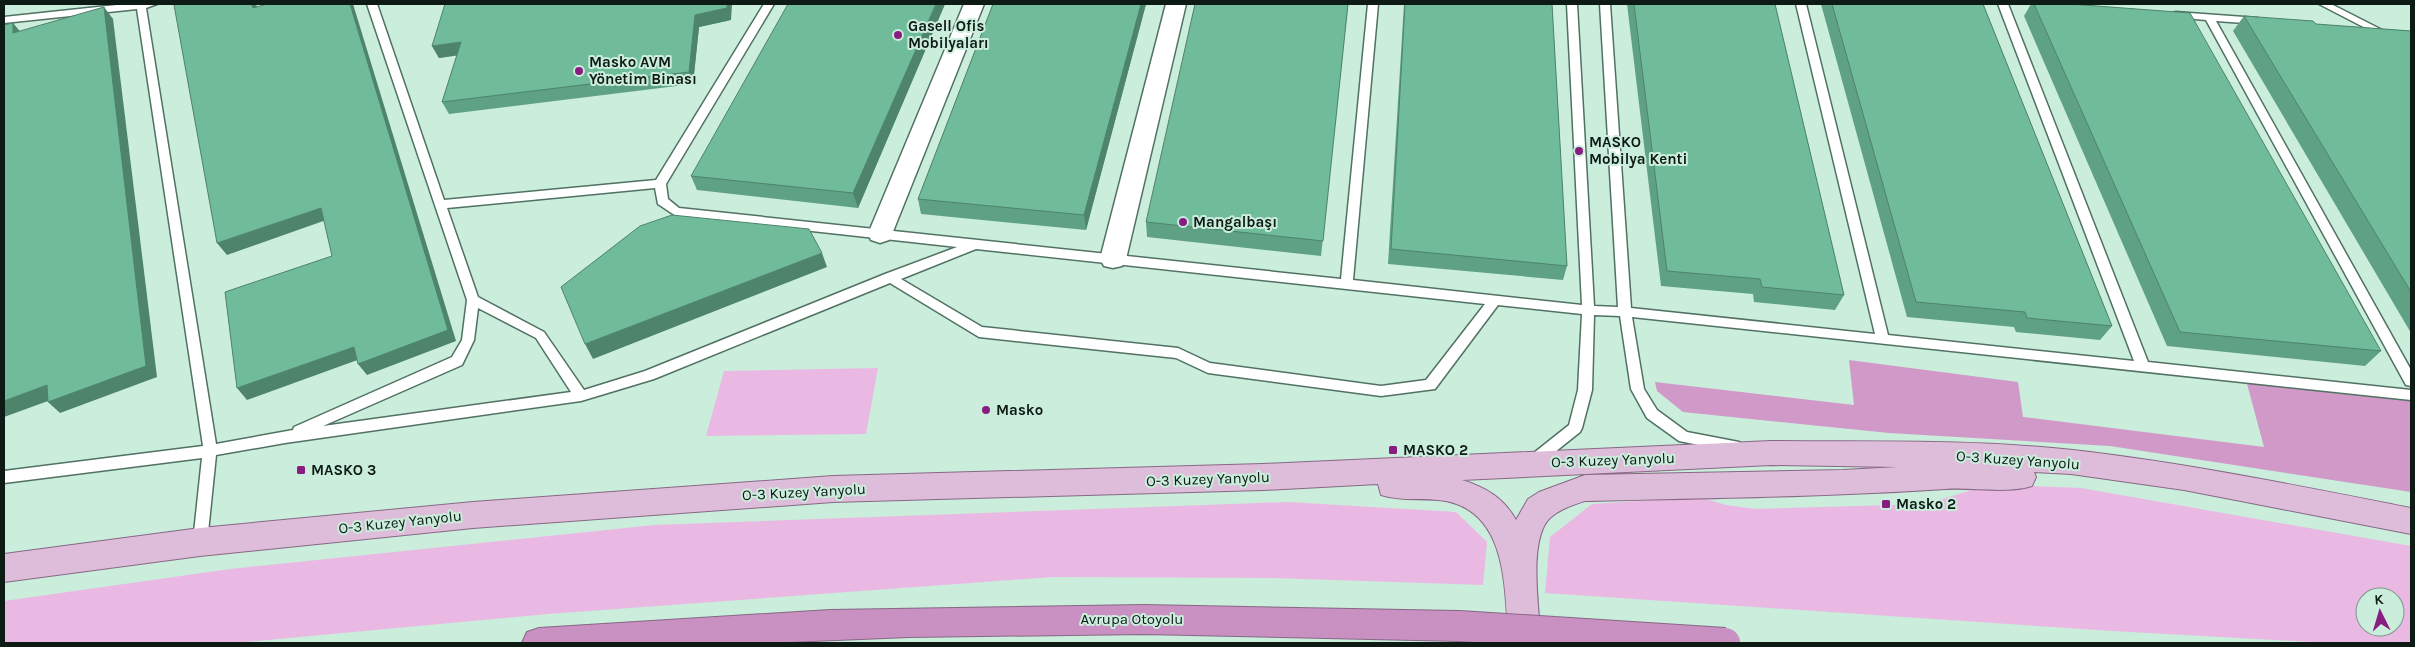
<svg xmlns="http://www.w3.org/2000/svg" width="2415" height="647" viewBox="0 0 2415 647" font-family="Karla,sans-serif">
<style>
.green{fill:#eab9e3;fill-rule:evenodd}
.forest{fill:#d099c8}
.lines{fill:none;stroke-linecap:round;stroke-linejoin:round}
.lane-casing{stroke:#517163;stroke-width:3}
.street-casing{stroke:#517163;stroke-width:3}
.primary-casing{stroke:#876885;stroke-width:2}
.highway-casing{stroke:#876885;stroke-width:2}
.lane{fill:#fff;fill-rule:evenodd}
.street{fill:#fff;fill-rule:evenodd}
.primary{fill:#debdda;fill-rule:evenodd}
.highway{fill:#c891c1;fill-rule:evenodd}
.highway-bridge-casing{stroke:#876885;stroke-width:32;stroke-linecap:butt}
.highway-bridge{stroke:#c891c1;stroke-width:30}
.wall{fill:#5fa184}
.shaded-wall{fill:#4e836c}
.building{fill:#6fbb9a;stroke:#4e836c}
.poi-dot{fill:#891c81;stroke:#caeddc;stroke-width:2}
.labels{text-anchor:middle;stroke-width:4;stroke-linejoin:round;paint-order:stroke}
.poi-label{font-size:15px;font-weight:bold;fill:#0e1b15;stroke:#caeddc;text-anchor:start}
.street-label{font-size:15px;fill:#0e1b15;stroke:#caeddc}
</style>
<rect width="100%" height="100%" fill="#caeddc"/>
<g class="green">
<polygon points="878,368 866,434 706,436 724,371"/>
<path d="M 2008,485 L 2081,488 L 2411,546 L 2411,643 L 2329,643 L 2112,631 L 1545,593 L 1550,537 L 1592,504 L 1699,497 L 1726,505 L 1756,509 L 1926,504 L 1975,489 ZM 2365,597 L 2395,597 L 2395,627 L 2365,627 Z"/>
<polygon points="1288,502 1456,512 1487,542 1483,585 1274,578 1053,577 548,614 235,643 4,643 4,601 230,569 654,525"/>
</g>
<polygon class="forest" points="1849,360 2018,382 2023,417 2264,447 2246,380 2411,397 2411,492 2110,446 1889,433 1683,412 1657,391 1655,382 1854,405"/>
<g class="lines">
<g class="lane-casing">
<g id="lane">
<path d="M 126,4 L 157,4 L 146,8 L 216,444 L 293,430 L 294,427 L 452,357 L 462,340 L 467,300 L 367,4 L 377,4 L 444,200 L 656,180 L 764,4 L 774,4 L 666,184 L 668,199 L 679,208 L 1341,279 L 1368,4 L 1378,4 L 1353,280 L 1582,305 L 1567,4 L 1577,4 L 1594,306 L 1618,307 L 1600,4 L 1610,4 L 1631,308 L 1875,334 L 1796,4 L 1806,4 L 1888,335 L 2134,361 L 1998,4 L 2008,4 L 2148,362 L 2411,390 L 2411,400 L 1632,317 L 1644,389 L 1657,410 L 1687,432 L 1739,442 L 1741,446 L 1739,450 L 1734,452 L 1679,441 L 1647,418 L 1631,389 L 1620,316 L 1594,315 L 1592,390 L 1582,428 L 1580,432 L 1540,464 L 1535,466 L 1530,464 L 1528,460 L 1530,456 L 1569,425 L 1578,390 L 1582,314 L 1498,305 L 1435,389 L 1381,396 L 1208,373 L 1176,358 L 979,337 L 890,283 L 654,379 L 581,401 L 285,443 L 216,455 L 207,542 L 205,546 L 200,548 L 195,546 L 193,542 L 202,458 L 4,483 L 4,471 L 203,446 L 137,9 L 4,23 L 4,17 ZM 655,188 L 658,204 L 676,216 L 957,247 L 885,274 L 645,371 L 584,390 L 544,332 L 478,297 L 447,208 ZM 976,249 L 1485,304 L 1426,380 L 1381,386 L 1210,363 L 1178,348 L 982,327 L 901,279 ZM 478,308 L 536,338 L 571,392 L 323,426 L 462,365 L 474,340 Z"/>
<polygon points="2319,4 2331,4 2386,32 2381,35 2377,34"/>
<polygon points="2176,12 2258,18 2263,21 2258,24 2216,21 2411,370 2411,386 2406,385 2206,20 2172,17 2172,13"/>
</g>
</g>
<g class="street-casing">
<g id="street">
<polygon points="964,4 984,4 892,234 889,240 880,243 871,240 868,234"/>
<polygon points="1166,4 1186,4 1126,259 1122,266 1113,268 1104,266 1100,259"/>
</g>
</g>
<g class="primary-casing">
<path id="primary" d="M 1771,441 C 1871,442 1973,439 2073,450 C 2187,463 2299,486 2411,508 L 2411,534 L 2184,490 L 2071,474 L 2034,472 L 2036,477 L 2032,486 C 2007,494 1972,487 1945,489 C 1825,497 1705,498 1585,501 C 1573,505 1560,509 1550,518 C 1527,540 1540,614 1541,643 L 1509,643 C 1504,594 1510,514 1446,501 C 1424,497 1402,502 1381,495 L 1378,484 L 1263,490 L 833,502 L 473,528 L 200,556 L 4,582 L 4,554 L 200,528 L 473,502 L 833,476 L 1263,464 ZM 1771,465 L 1898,467 L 1843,470 L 1585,475 L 1539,492 L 1528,499 L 1516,520 C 1504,498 1485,487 1462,480 Z"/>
</g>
<g class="highway-casing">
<polygon id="highway" points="1144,605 1459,611 1471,615 1475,626 1471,637 1459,641 1144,634 909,637 765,643 522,643 527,632 539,628 830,610"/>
</g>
<use href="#lane" class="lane"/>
<use href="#street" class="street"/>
<use href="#primary" class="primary"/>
<use href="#highway" class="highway"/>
<g class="highway-bridge-casing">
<polyline id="highway-bridge" points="1459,626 1725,643"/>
</g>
<use href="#highway-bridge" class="highway-bridge"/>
</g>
<g class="wall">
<polygon points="945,4 858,208 697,190 691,176"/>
<polygon points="993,4 1146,4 1086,230 921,214 918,199"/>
<polygon points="1348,4 1321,256 1147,237 1146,222"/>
<polygon points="1404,4 1552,4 1567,266 1563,280 1388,264"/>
<polygon points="1627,4 1775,4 1844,295 1835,310 1754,302 1753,294 1661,286"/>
<polygon points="1821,4 1983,4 2112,326 2100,340 2016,332 2014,327 1907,317"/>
<polygon points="2031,4 2070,4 2381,351 2365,366 2167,346 2024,16"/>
<polygon points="2244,16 2316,24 2411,31 2411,333 2233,31"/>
<polygon points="731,20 699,27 693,84 449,114 442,102 457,55 439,58 432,46"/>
</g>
<g class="shaded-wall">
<polygon points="251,4 256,4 261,20 253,8"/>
<polygon points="350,4 353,4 456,341 367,375 358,364"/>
<polygon points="727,4 732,4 731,20 699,27 693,84 689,72 695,15"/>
<polygon points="936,4 945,4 858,208 853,193"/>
<polygon points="1141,4 1146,4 1086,230 1084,215"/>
<polygon points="104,7 113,19 157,377 60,413 48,402"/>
<polygon points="13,23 23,35 13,33"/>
<polygon points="461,42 468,54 439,58 432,46"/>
<polygon points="321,208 329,219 227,255 217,243"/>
<polygon points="822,253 827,267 593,359 585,344"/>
<polygon points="354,347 363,358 247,400 237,388"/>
<polygon points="47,385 59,397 4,417 4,401"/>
</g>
<g class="building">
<polygon points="178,4 251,4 253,8 267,4 350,4 448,330 358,364 354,347 237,388 225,292 332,256 321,208 217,243 174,5"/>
<polygon points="445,4 727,4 727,8 695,15 689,72 442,102 461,42 432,46"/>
<polygon points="788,4 936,4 853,193 691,176"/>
<polygon points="993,4 1141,4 1084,215 918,199"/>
<polygon points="1195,4 1348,4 1323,241 1146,222"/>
<polygon points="1405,4 1552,4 1567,266 1391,249"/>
<polygon points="1634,4 1775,4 1844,295 1762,287 1760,279 1667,271"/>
<polygon points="1832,4 1983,4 2112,326 2027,318 2025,312 1916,302"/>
<polygon points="2034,4 2070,4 2190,13 2381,351 2180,332"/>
<polygon points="104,7 146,366 48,402 47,385 4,401 4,25 13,23 13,33"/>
<polygon points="2244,16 2313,21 2316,24 2411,31 2411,292"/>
<polygon points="672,215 809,229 822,253 585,344 561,287 640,226"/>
</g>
<g class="poi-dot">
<circle cx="898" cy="35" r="5"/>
<circle cx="579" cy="71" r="5"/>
<circle cx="1579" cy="151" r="5"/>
<circle cx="1183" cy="222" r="5"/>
<circle cx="986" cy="410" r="5"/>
<rect x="1388" y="445" width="10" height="10" rx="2.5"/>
<rect x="296" y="465" width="10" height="10" rx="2.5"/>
<rect x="1881" y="499" width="10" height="10" rx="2.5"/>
</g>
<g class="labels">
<g class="poi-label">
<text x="908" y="31">Gasell Ofis<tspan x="908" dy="17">Mobilyaları</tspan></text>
<text x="589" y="67">Masko AVM<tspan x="589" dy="17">Yönetim Binası</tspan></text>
<text x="1589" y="147">MASKO<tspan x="1589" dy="17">Mobilya Kenti</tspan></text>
<text x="1193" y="227">Mangalbaşı</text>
<text x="996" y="415">Masko</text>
<text x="1403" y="455">MASKO 2</text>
<text x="311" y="475">MASKO 3</text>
<text x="1896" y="509">Masko 2</text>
</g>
<g class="street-label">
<text transform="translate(1613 460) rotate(-2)" y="5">O-3 Kuzey Yanyolu</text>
<text transform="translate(2018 460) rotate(4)" y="5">O-3 Kuzey Yanyolu</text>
<text transform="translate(1208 479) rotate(-2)" y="5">O-3 Kuzey Yanyolu</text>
<text transform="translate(804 492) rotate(-3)" y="5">O-3 Kuzey Yanyolu</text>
<text transform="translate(400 522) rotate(-6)" y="5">O-3 Kuzey Yanyolu</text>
<text x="1132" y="624">Avrupa Otoyolu</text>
</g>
</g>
<rect width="2415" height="647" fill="none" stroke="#0e1b15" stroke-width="10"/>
<g transform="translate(2380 612) rotate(355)"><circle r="24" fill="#caeddc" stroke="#7f998c"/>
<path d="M0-4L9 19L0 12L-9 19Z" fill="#891c81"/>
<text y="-8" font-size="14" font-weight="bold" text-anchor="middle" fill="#0e1b15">K</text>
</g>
</svg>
